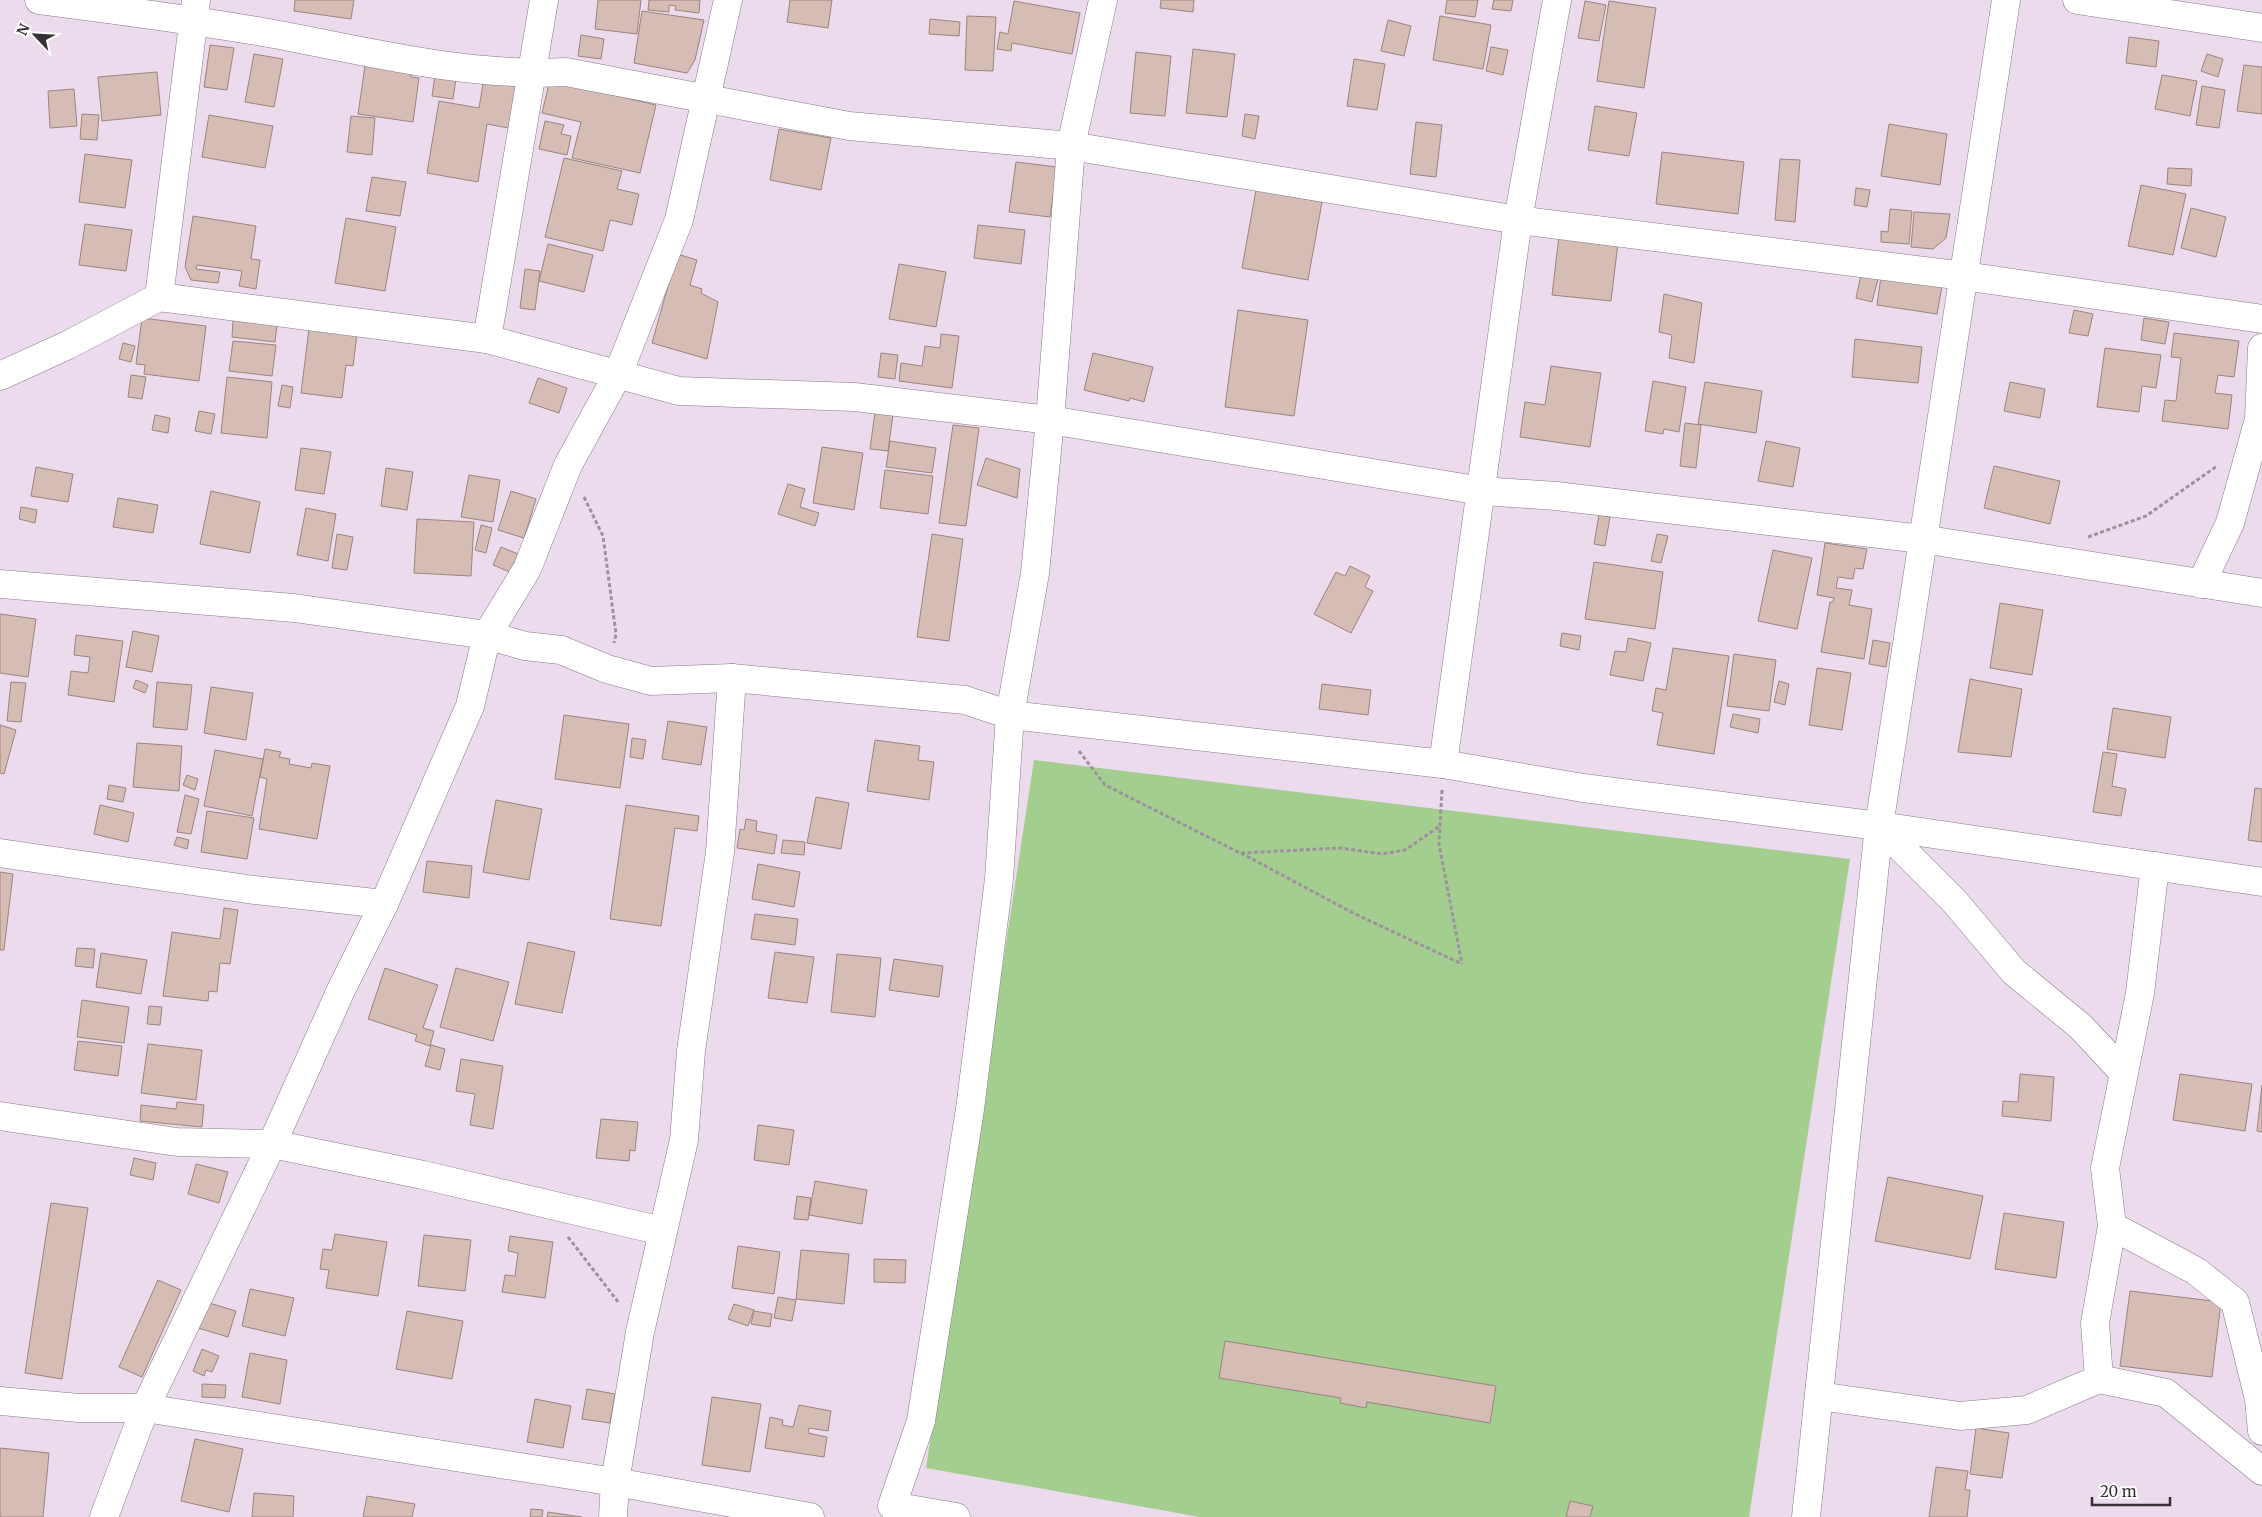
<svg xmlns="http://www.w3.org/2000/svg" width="2262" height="1517" viewBox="0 0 2262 1517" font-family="Merriweather,serif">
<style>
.green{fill:#a3ce90}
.building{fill:#d5bcb5;stroke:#9c847e}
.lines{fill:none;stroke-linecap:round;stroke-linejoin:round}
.minor-casing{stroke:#89798a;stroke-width:29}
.path{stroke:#9d919e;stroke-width:3;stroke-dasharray:4 2.5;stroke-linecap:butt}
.minor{stroke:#fff;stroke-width:28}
</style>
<rect width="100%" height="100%" fill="#ecdbed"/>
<polygon class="green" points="1034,760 1850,859 1749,1517 1200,1517 926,1468"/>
<g class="building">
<polygon points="295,0 354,0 351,19 294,11"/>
<polygon points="598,0 641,0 637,34 595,29"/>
<polygon points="649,0 700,0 699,13 675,10 676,6 669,5 669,12 648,10"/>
<polygon points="790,0 832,0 828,28 787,22"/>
<polygon points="1161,0 1194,0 1193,12 1160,8"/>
<polygon points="1447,0 1478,0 1475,17 1445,13"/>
<polygon points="1494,0 1513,0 1511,11 1492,9"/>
<polygon points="1014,1 1080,13 1072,54 1012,43 1011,51 997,49 1000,32 1008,34"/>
<polygon points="1585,1 1606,5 1599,41 1578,38"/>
<polygon points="1609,1 1656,8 1644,88 1597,81"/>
<polygon points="642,11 704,20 695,60 687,73 634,63"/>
<polygon points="967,16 996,17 993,71 965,70"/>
<polygon points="1440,16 1491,25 1483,69 1433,60"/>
<polygon points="930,19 960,22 959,36 929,34"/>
<polygon points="1388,20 1411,26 1404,56 1381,51"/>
<polygon points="581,35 604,39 601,59 578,56"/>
<polygon points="2129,37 2159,41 2156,67 2126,63"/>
<polygon points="210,45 234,48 227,90 204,87"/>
<polygon points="1491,47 1508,50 1503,75 1486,71"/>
<polygon points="1193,49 1235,54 1227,117 1186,113"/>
<polygon points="1136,52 1171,56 1165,116 1130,113"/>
<polygon points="254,54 283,59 274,107 245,102"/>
<polygon points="2207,54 2223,59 2218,77 2201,71"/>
<polygon points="366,59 413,66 411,77 419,78 413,122 358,114"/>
<polygon points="1354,59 1385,64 1377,110 1347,106"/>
<polygon points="2244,65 2262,67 2262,114 2237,111"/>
<polygon points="157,72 161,115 102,121 98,77"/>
<polygon points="435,75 456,78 453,99 432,96"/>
<polygon points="2162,75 2197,81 2190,116 2155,109"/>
<polygon points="484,78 517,83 509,128 487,124 478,182 427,173 439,101 479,108"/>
<polygon points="550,80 656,105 640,173 572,158 581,122 542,113"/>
<polygon points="2202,86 2225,90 2219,128 2196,125"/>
<polygon points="74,89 77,126 50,128 48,91"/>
<polygon points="1595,106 1637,113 1629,156 1588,150"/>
<polygon points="82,114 99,115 97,140 80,139"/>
<polygon points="1245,114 1259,116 1255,139 1242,136"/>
<polygon points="209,115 273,126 265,168 202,157"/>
<polygon points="351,116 375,118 372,155 347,152"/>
<polygon points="545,121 564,125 561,134 571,136 567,155 539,149"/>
<polygon points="1416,122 1442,125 1436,177 1410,174"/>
<polygon points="1889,124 1947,134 1940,185 1881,176"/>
<polygon points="779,129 831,138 821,190 770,180"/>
<polygon points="1662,152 1744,162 1738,214 1656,204"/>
<polygon points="85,154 132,160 125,208 79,202"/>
<polygon points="564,158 622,171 617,189 639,194 632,225 610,220 603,251 545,237"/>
<polygon points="1780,159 1800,160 1795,222 1775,220"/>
<polygon points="1016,162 1057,167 1050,217 1009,212"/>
<polygon points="2168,168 2192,169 2191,186 2167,184"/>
<polygon points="372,177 406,182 400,216 366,211"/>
<polygon points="2141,185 2186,194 2173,255 2128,246"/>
<polygon points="1856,188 1870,190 1867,207 1854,205"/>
<polygon points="1256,190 1322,202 1308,280 1242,268"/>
<polygon points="2191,208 2226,217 2216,257 2181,248"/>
<polygon points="1890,209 1912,211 1909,244 1881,242 1881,231 1888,232"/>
<polygon points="1914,212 1950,214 1946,238 1933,249 1911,247"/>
<polygon points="193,216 256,226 251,259 260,260 256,289 239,286 242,271 197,265 196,269 220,272 218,283 191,280 185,267"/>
<polygon points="346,218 396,227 385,291 335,283"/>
<polygon points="85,224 132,230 126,271 79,265"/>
<polygon points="978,225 1025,230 1021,264 974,258"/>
<polygon points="1559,236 1618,243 1611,301 1552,295"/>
<polygon points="548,244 593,255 584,292 539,281"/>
<polygon points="677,254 697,260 690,285 702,289 701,293 718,302 707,359 652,343"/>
<polygon points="899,264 946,272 936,327 889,319"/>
<polygon points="525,269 540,271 535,310 520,308"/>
<polygon points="1861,275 1878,279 1872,302 1856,298"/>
<polygon points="1881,276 1942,286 1937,314 1877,305"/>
<polygon points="1664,294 1702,303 1694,363 1669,358 1672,335 1659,332"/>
<polygon points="1238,310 1308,320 1294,416 1225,407"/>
<polygon points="2074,310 2093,314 2088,336 2069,333"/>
<polygon points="142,318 206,326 199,381 144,374 145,365 136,364"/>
<polygon points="2144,318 2169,322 2165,344 2141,340"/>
<polygon points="233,320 277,325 275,342 232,337"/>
<polygon points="309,329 357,334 353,366 346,365 342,398 301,393"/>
<polygon points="2174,333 2239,341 2234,377 2218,375 2215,393 2232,395 2228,429 2162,421 2165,400 2176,401 2181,358 2171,357"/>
<polygon points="941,334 959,336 952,388 899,381 901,363 922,366 925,346 940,348"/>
<polygon points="1855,339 1922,347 1918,383 1852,377"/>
<polygon points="233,341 276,345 272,376 229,371"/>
<polygon points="123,343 135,346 131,362 119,359"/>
<polygon points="2105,348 2161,355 2156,388 2142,386 2139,412 2097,407"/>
<polygon points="881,353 898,355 895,379 878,377"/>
<polygon points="1093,353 1153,367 1144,402 1130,398 1129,401 1084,390"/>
<polygon points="1551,366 1601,373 1590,447 1520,437 1525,402 1545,405"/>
<polygon points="131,375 146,377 142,399 128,397"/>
<polygon points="227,377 272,382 267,438 221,433"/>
<polygon points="538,378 567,388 559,413 529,403"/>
<polygon points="1653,381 1686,387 1679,432 1664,429 1663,434 1645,431"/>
<polygon points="1705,382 1762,391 1756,433 1698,424"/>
<polygon points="2010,382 2045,389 2040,418 2004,411"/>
<polygon points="282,385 293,387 290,408 278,406"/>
<polygon points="199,411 215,414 211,434 195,431"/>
<polygon points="875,412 893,415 888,451 870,449"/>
<polygon points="155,415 170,418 168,433 152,430"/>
<polygon points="1685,423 1701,425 1696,468 1680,466"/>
<polygon points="953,425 979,428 966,526 939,523"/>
<polygon points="890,441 936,448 932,473 886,467"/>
<polygon points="1766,441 1800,448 1793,487 1758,481"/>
<polygon points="822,447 863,453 854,510 813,503"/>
<polygon points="301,448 331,452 324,494 295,490"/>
<polygon points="986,458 1020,469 1017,498 977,485"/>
<polygon points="1994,466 2060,481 2050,524 1984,508"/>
<polygon points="36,467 73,474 68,502 31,496"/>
<polygon points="386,468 413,472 407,510 381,506"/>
<polygon points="885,470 933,476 928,514 880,508"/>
<polygon points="469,475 500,480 493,522 461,517"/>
<polygon points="788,484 805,489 800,507 819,513 815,526 778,514"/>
<polygon points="211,491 260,502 250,553 200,544"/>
<polygon points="511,491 536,499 524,538 498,530"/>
<polygon points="118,498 158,505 153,533 113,527"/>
<polygon points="21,507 37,510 35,523 19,519"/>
<polygon points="306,508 336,514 328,561 297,555"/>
<polygon points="1599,515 1610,517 1605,546 1594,544"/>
<polygon points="417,519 474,522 471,576 414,573"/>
<polygon points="481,525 492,528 486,553 475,550"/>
<polygon points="337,534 353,537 347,570 332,568"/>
<polygon points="932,534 963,539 949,641 917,637"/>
<polygon points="1657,534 1668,536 1661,563 1651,561"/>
<polygon points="1825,543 1867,549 1863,569 1855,568 1853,579 1838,577 1836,588 1852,590 1849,605 1872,609 1864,659 1821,652 1830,602 1833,602 1834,598 1817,595"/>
<polygon points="501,547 518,554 510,572 493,565"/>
<polygon points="1773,550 1812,558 1797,629 1758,621"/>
<polygon points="1594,562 1663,572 1655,629 1585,619"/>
<polygon points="1350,566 1370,576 1365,587 1373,591 1351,633 1314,614 1336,572 1345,576"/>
<polygon points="2000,603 2043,610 2032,675 1990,668"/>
<polygon points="0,614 36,619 28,677 0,673"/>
<polygon points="133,631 159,636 152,672 126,667"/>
<polygon points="1562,633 1581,636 1579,650 1560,646"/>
<polygon points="76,635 123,641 114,702 68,695 71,671 88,673 90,657 74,655"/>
<polygon points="1628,638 1651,643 1643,681 1610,675 1615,651 1626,652"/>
<polygon points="1873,640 1890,643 1886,667 1869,664"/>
<polygon points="1673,648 1729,656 1714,754 1657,745 1663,713 1652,711 1656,688 1666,690"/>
<polygon points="1734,654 1776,660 1769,711 1727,706"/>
<polygon points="1817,668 1851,673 1842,730 1809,725"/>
<polygon points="1970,679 2022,689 2011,757 1958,752"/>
<polygon points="136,680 148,685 145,693 133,688"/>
<polygon points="1779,681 1789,684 1785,705 1774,702"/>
<polygon points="11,682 26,683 21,722 7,721"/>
<polygon points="157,682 192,685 187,730 153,727"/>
<polygon points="1322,684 1371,690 1368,715 1319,709"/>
<polygon points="211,687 253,693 246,740 204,733"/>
<polygon points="2113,708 2171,717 2165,758 2107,749"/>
<polygon points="1733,714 1760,719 1758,733 1730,727"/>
<polygon points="564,715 629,724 620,788 555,779"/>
<polygon points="668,721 707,727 701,765 662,759"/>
<polygon points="0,725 16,730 4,774 0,773"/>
<polygon points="632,738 646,740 643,759 630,757"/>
<polygon points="875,740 920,746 918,760 934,762 929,800 867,791"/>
<polygon points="137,743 182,746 179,791 133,787"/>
<polygon points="265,749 281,752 279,757 290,759 289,764 311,768 312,763 330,766 317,839 259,829 267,779 260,777"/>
<polygon points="215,750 263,759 252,816 204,806"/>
<polygon points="2103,752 2117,754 2112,786 2126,789 2121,816 2093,812"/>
<polygon points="187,775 198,779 195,790 183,785"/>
<polygon points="109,785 126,788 123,802 107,799"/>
<polygon points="2255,788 2262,789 2262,842 2248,840"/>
<polygon points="185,795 199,799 191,834 177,832"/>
<polygon points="816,797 849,803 841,849 807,843"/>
<polygon points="496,800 542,809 529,880 483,872"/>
<polygon points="100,805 134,813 128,842 94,834"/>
<polygon points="626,805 699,816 697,831 675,828 661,926 610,919"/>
<polygon points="207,811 254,818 247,859 201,852"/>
<polygon points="746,819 757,821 756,831 777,835 774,854 737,848 740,829 744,830"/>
<polygon points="177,837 189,840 187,849 174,845"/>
<polygon points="783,840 805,842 804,855 781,853"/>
<polygon points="427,861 472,866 469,898 423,892"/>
<polygon points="758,864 800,872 794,907 752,899"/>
<polygon points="0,872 13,874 4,950 0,950"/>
<polygon points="224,908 238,910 230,964 220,963 217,992 209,991 208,1001 163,996 172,932 220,939"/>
<polygon points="755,914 798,919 795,945 751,939"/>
<polygon points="528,942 575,952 562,1013 515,1004"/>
<polygon points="77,948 95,949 93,968 75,966"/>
<polygon points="775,952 814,957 807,1003 768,998"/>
<polygon points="101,953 147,960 141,994 96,987"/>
<polygon points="837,954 881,958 875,1017 831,1012"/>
<polygon points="894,959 943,966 939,997 889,990"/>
<polygon points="385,968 438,985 423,1028 434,1031 430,1046 415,1041 417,1035 368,1019"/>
<polygon points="456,968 509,982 493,1041 440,1027"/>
<polygon points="82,1000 129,1007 124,1043 77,1037"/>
<polygon points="149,1006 162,1007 160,1025 147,1024"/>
<polygon points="78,1041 122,1046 118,1076 74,1070"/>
<polygon points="148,1044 202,1050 196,1100 141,1093"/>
<polygon points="431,1045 445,1049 440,1070 425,1066"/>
<polygon points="461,1059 503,1066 493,1129 470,1125 475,1094 456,1091"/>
<polygon points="2020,1074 2054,1077 2051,1121 2002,1116 2003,1101 2018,1102"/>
<polygon points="2180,1074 2252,1084 2245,1131 2173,1120"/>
<polygon points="2262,1085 2262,1132 2257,1131"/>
<polygon points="177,1102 204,1105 202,1127 140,1121 141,1105 176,1109"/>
<polygon points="601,1119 638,1122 635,1151 630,1150 629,1161 596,1158"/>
<polygon points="758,1125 794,1130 789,1165 754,1160"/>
<polygon points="134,1158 156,1163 153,1180 130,1175"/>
<polygon points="196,1164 228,1172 219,1203 188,1194"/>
<polygon points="1888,1177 1983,1196 1970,1259 1875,1241"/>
<polygon points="815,1181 867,1190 862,1224 809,1215"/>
<polygon points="797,1196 811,1198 808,1220 794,1219"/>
<polygon points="51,1203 88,1208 62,1379 25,1373"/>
<polygon points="2004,1213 2064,1222 2056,1278 1995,1269"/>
<polygon points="335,1234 387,1242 378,1296 326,1288 329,1270 320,1269 323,1249 332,1250"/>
<polygon points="424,1235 471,1240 465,1291 418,1286"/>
<polygon points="510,1236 553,1242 545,1298 502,1292 505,1275 515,1276 518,1253 508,1251"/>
<polygon points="738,1246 780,1252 774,1294 732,1288"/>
<polygon points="801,1250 849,1254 844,1304 796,1299"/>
<polygon points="874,1259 906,1260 905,1283 874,1282"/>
<polygon points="158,1280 181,1290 142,1377 119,1367"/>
<polygon points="250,1289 294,1298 285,1336 242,1326"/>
<polygon points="2130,1291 2221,1302 2212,1377 2120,1366"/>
<polygon points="778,1297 796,1300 792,1321 774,1318"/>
<polygon points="206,1302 236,1311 228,1337 198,1328"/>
<polygon points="734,1304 754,1310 748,1326 728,1319"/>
<polygon points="407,1311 463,1321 452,1379 396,1369"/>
<polygon points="754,1311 772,1314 770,1327 751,1324"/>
<polygon points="1225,1341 1496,1386 1490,1423 1367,1402 1366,1408 1340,1403 1341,1398 1219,1378"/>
<polygon points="202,1349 219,1356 212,1372 206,1370 204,1376 193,1371"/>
<polygon points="250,1353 287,1360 280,1404 242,1397"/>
<polygon points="202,1384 226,1385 225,1398 202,1397"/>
<polygon points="587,1389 615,1394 610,1423 582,1419"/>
<polygon points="712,1397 761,1404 750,1472 702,1465"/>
<polygon points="535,1399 571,1406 563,1448 527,1442"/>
<polygon points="799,1405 831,1411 828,1431 809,1428 808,1433 827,1437 824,1457 765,1448 770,1417 783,1420 782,1425 793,1427"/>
<polygon points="1976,1428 2009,1433 2002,1478 1970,1474"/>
<polygon points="195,1439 243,1449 229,1512 181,1501"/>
<polygon points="0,1448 49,1453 43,1517 0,1517"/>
<polygon points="1936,1467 1968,1471 1965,1490 1970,1490 1967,1517 1929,1517"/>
<polygon points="254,1493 294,1496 293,1517 252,1517"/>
<polygon points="367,1496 415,1504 412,1517 363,1517"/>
<polygon points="1570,1501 1593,1506 1590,1517 1566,1517"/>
<polygon points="531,1509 543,1510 542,1517 530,1517"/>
<polygon points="548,1512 582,1517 547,1517"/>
</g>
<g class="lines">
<g class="minor-casing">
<g id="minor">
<path d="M 39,0 C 118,10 196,20 274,34 C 370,52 468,77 566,72 L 849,126 L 1071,146 L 1518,220 L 1964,276 L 2262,319"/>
<polyline points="2077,0 2262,28"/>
<polyline points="159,297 196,0"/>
<polyline points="487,339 544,0"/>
<polyline points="0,376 68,345 159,297 487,339 679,391 854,397 1050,420 1482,491 1556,496 1922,539 2262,593"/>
<polyline points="0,584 294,608 487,635 525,646 561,650 607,669 651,681 732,678 965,700 1010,715 1443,764 1583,788 1879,826 2262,882"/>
<polyline points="2201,584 2230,523 2259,419 2262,348"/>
<polyline points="732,678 720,852 691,1051 684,1140 640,1332 615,1482 810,1517"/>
<polyline points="1443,764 1518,220 1557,0"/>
<polyline points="1879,826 1955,902 2014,972 2080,1026 2123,1072"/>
<polyline points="0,853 254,890 384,904"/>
<polyline points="2155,866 2140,993 2105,1168 2112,1226 2196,1271 2235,1302 2259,1399 2262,1431"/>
<polyline points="0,1116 177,1142 272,1144 423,1175 662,1231"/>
<polyline points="2099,1379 2095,1323 2112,1226"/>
<polyline points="1819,1396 1960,1416 2027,1410 2099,1379 2166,1393 2262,1471"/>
<polyline points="0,1401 79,1408 145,1408 615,1482 613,1517"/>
<polyline points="104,1517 145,1408 272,1144 341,990 384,904 470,706 487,635 527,569 568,465 618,374 679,220 728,0"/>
<polyline points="956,1517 892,1506 921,1421 970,1109 999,879 1010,715 1035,573 1050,420 1071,146 1103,0"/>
<polyline points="1806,1517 1879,826 2006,0"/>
</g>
</g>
<g class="path">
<polyline points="584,497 603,536 616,634 614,643"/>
<polyline points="2088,537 2146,516 2217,466"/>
<polyline points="1079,751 1105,785 1240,853 1341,848 1382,854 1405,850 1440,826"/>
<polyline points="1442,790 1439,844 1462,964"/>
<polyline points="1241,853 1353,913 1462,964"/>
<polyline points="568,1237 619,1303"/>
</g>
<use href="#minor" class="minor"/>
</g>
<g transform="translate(35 35) rotate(295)" stroke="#ffffff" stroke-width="4" paint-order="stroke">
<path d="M0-4L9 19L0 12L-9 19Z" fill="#362f36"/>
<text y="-8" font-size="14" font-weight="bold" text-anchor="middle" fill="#362f36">N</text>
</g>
<path d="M2092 1497v8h78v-8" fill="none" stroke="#362f36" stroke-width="2.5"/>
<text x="2100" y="1497" font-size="15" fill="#362f36" stroke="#ffffff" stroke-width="4" paint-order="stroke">20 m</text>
</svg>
